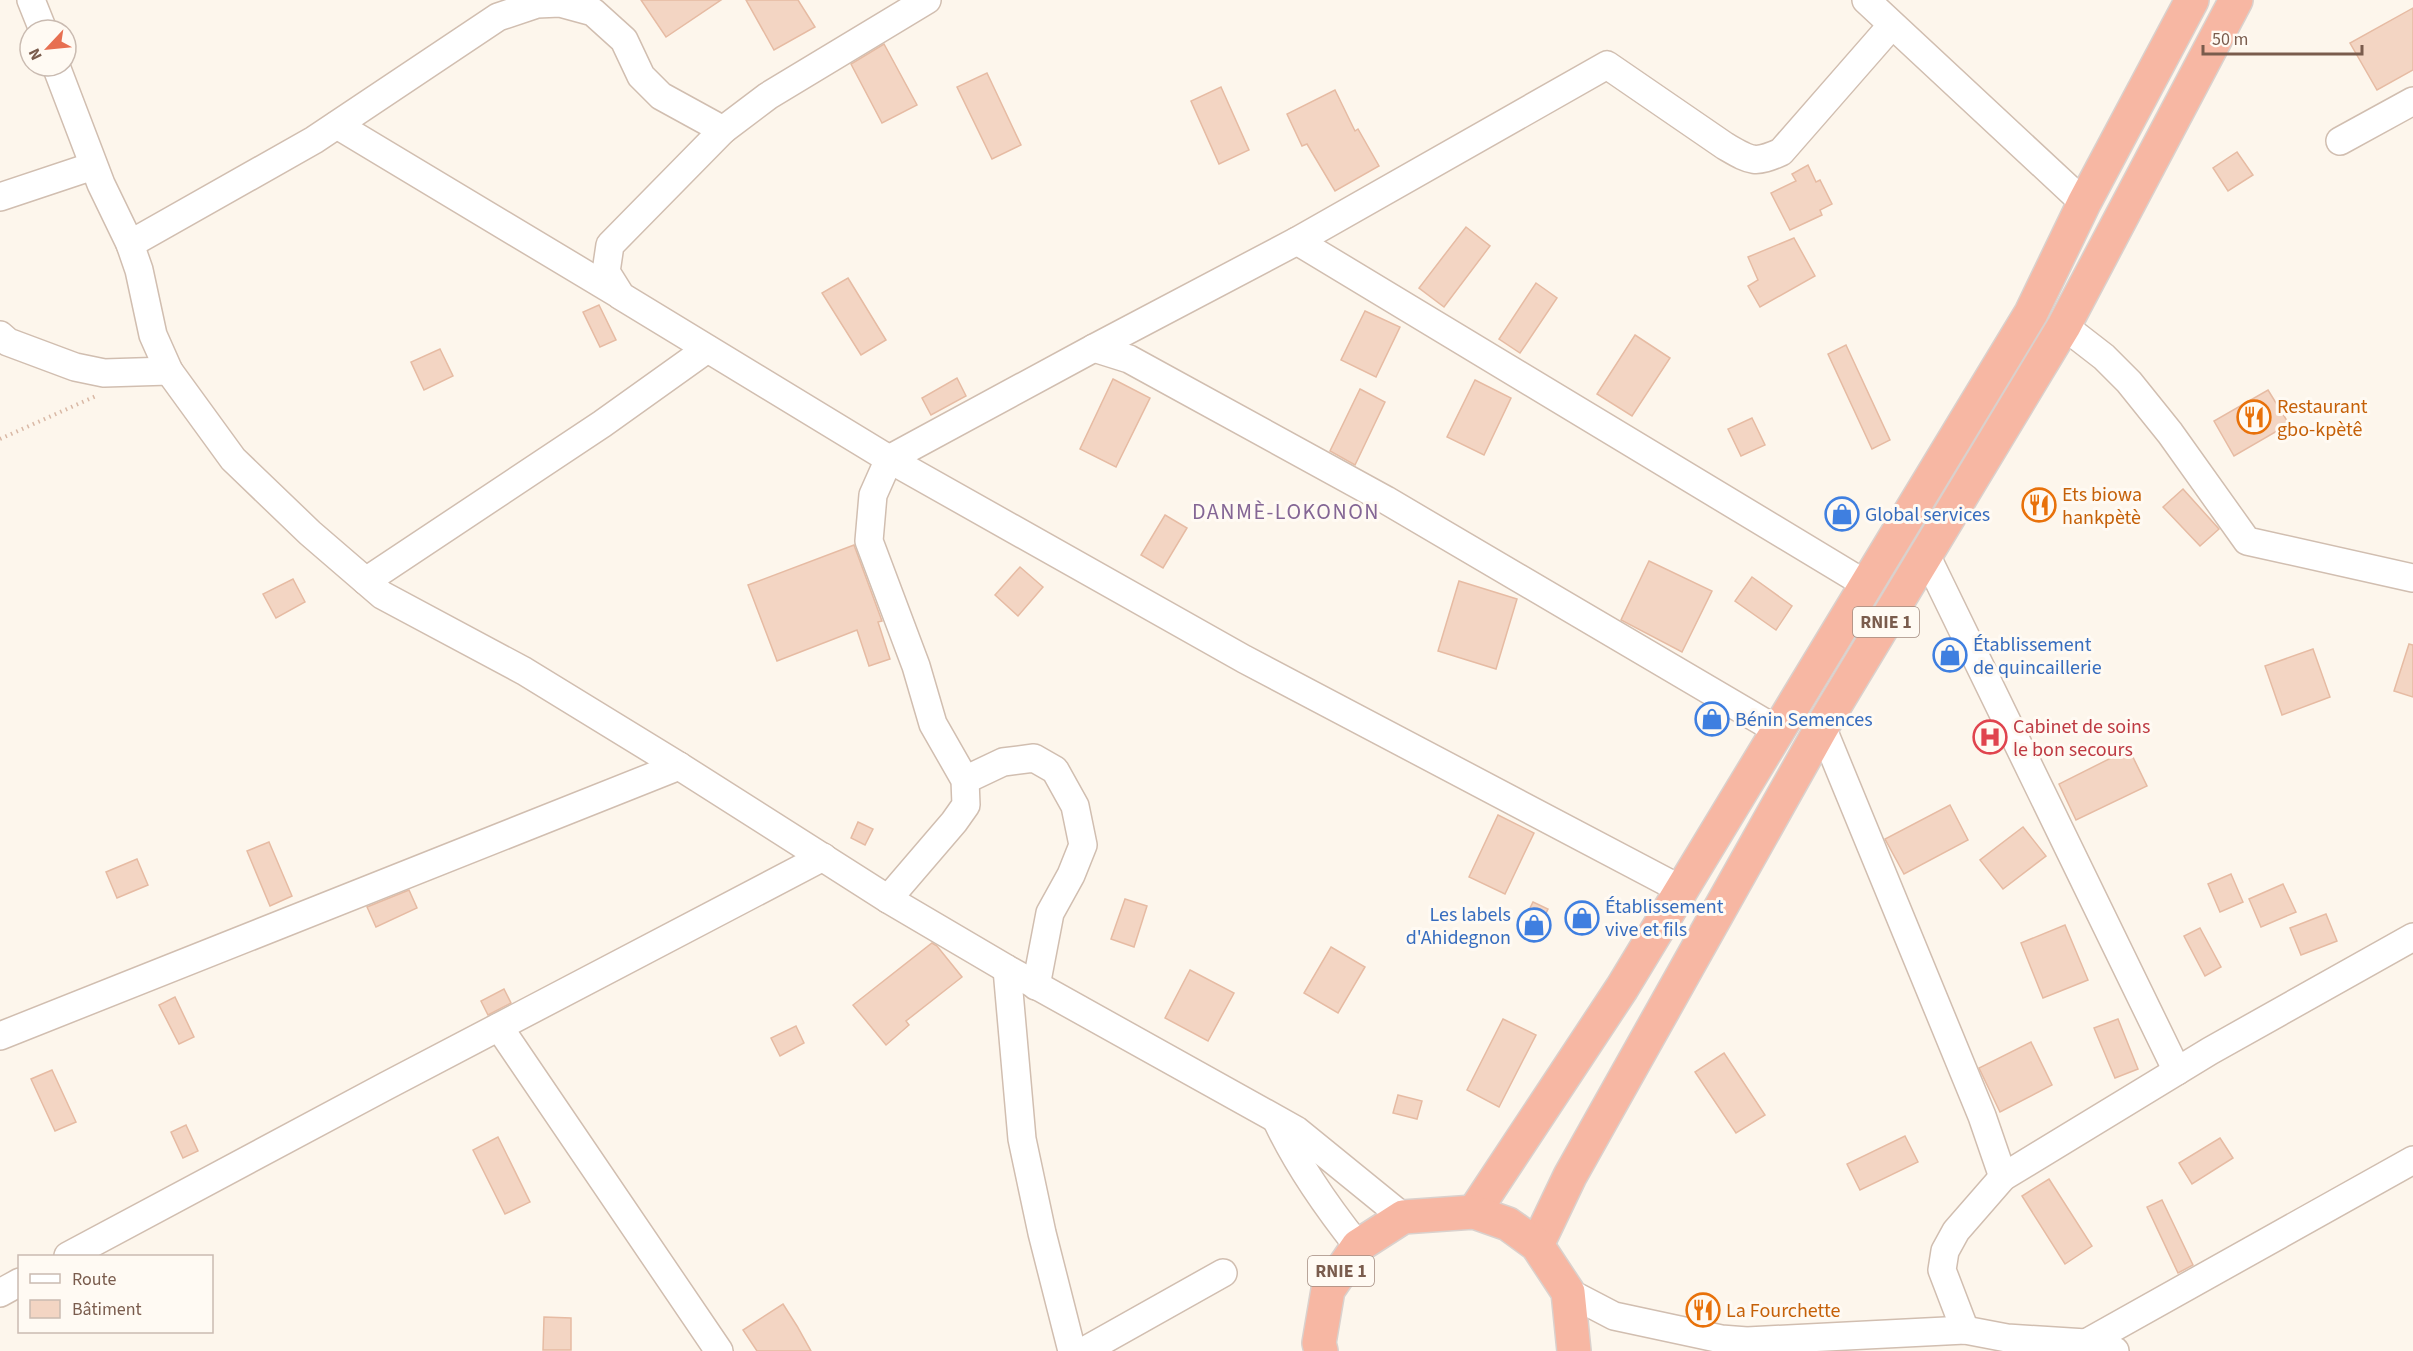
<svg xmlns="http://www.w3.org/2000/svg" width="2413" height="1351" viewBox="0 0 2413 1351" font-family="'Source Sans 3',sans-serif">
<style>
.building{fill:#f3d5c3;stroke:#e6bba3;stroke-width:1.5}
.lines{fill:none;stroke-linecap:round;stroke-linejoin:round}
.minor-casing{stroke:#d1beb0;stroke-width:30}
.highway-casing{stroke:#dad1cd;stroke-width:36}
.path{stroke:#d9b8a5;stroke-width:4;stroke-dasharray:1.5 4.5;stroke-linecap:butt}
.minor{stroke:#fff;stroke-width:27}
.highway{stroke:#f7b7a3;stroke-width:33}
.labels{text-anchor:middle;stroke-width:6;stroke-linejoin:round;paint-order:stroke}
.shield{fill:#fffaf3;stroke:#a28b7f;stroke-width:1.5}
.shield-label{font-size:18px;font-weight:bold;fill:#7a5c4d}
.food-label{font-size:20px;fill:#c56008;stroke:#fffaf3;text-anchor:start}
.shop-label{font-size:20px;fill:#366cbe;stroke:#fffaf3;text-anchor:start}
.health-label{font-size:20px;fill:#be3a42;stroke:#fffaf3;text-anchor:start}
.quarter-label{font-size:22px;letter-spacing:1.5px;fill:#846695;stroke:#fffaf3}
</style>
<rect width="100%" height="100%" fill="#fdf6ec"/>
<g class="building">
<polygon points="641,0 721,0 666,37"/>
<polygon points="746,0 798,0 815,27 774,50"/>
<polygon points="2413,8 2413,70 2377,90 2350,43"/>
<polygon points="884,44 917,105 882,123 851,64"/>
<polygon points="987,73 1021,145 992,159 957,87"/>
<polygon points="1221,87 1249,150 1219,164 1191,101"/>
<polygon points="1335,90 1355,131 1358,129 1379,166 1335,191 1307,144 1302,146 1287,114"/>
<polygon points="2237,152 2253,175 2228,191 2213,168"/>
<polygon points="1808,165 1816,182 1820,180 1832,204 1820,210 1822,215 1790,230 1771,193 1796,181 1792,174"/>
<polygon points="1466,227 1490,246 1444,307 1419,288"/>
<polygon points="1794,238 1815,276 1760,307 1748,286 1758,280 1748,257"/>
<polygon points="848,278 886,340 861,355 822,293"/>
<polygon points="1536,283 1557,298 1520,353 1499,339"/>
<polygon points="599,305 616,340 600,347 583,312"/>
<polygon points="1365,311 1400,327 1376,377 1341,360"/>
<polygon points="1635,335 1670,358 1632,416 1597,394"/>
<polygon points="1846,345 1890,440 1872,449 1828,354"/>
<polygon points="440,349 453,376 424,390 411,362"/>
<polygon points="957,378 966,396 931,415 922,398"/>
<polygon points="1113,379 1150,398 1116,467 1080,449"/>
<polygon points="1475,380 1511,398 1484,455 1447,437"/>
<polygon points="1360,389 1385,402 1355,465 1330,451"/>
<polygon points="2268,390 2289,424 2234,456 2214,421"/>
<polygon points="1752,418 1765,445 1741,456 1728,429"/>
<polygon points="2183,489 2219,529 2200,546 2163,507"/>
<polygon points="1165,515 1187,528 1163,568 1141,555"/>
<polygon points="854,545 882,621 878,622 890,659 869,666 857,630 777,661 748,585"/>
<polygon points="1649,561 1712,591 1682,652 1621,620"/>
<polygon points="1020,567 1043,587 1018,616 995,595"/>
<polygon points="1752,577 1792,606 1776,630 1735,601"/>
<polygon points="293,579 305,602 276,618 263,594"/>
<polygon points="1459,581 1517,599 1496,669 1438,651"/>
<polygon points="2409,644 2413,645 2413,697 2394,691"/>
<polygon points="2313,649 2330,697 2282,715 2265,666"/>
<polygon points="2129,749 2147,786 2076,820 2059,784"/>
<polygon points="1950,805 1968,840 1904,874 1885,839"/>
<polygon points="1498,815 1534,833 1505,894 1469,877"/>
<polygon points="858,822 873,829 865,845 851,838"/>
<polygon points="2023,827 2046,856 2003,889 1980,860"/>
<polygon points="269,842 292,896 270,906 247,851"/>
<polygon points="137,859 148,885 117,898 106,872"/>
<polygon points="2231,874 2243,902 2220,912 2208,884"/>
<polygon points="2283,884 2296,912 2261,927 2249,899"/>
<polygon points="409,890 417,908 376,927 367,907"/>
<polygon points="1125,899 1147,906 1134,947 1111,939"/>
<polygon points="1533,902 1548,909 1534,938 1519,930"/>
<polygon points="2326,914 2337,941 2301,955 2290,928"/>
<polygon points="2065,925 2088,980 2043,998 2021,943"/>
<polygon points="2200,928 2221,967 2205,976 2184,936"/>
<polygon points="932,943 937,946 962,977 906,1021 909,1025 886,1045 853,1005"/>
<polygon points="1331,947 1365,967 1338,1013 1304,993"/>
<polygon points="1190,970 1234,993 1208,1041 1165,1018"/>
<polygon points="504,989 511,1003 488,1015 481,1001"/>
<polygon points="175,997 194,1037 179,1044 159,1005"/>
<polygon points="1503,1019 1536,1035 1499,1107 1467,1090"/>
<polygon points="2118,1019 2138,1069 2115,1078 2094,1028"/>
<polygon points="796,1026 804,1043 780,1056 771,1038"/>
<polygon points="2031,1042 2052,1085 2000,1112 1979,1068"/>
<polygon points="1724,1053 1765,1115 1736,1133 1695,1072"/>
<polygon points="52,1070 76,1122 55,1131 31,1079"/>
<polygon points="1398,1095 1422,1101 1417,1119 1393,1113"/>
<polygon points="186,1125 198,1151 183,1158 171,1132"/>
<polygon points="1905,1136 1918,1162 1860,1190 1847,1164"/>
<polygon points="498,1137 530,1202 505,1214 473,1150"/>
<polygon points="2220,1138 2233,1158 2192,1184 2179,1163"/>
<polygon points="2049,1179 2092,1246 2065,1264 2022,1196"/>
<polygon points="2162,1200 2193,1265 2178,1273 2147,1207"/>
<polygon points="783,1304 797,1326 811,1351 757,1351 743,1330"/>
<polygon points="544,1317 571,1318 571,1350 543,1350"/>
</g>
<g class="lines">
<g class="minor-casing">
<g id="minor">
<polyline points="31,0 43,30"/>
<polyline points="927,0 768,96 723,130 610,245 606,272 621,296 889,459 1244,659 1682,890"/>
<polyline points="1866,0 2084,203"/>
<polyline points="56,66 101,184 130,244 139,270 153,335 169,371 233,459 310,533 382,595 524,671 679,766 888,899 1007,969 1296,1130 1403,1217"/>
<polyline points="337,125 620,295"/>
<polyline points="2340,141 2413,101"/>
<polyline points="0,197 93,166"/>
<polyline points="1297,241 1867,585"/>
<polyline points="130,244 314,140 498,17 537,4 560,3 593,12 624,40 641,76 661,96 723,130"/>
<polyline points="2064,326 2104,357 2129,382 2170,433 2247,541 2413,578"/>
<polyline points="0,335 8,342 75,367 104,373 169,371"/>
<polyline points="1094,348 1129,359 1386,500 1777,730"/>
<polyline points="1926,555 2177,1071"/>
<polyline points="366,581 602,424 707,349"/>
<polyline points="1822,727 1982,1116 2003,1177"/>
<polyline points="965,780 1003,762 1034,758 1055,770 1075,806 1083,845 1071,875 1050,913 1036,986"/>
<path d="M 888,899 L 954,822 L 966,805 L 965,780 L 933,724 L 916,666 L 869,541 L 873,495 L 889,459 L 1094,348 L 1297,241 L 1607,65 L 1725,146 C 1751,161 1754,164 1781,152 L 1892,25"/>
<polyline points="1007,969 1022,1139 1042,1233 1072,1351"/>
<polyline points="499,1027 719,1351"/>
<polyline points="0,1036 679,766"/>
<path d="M 1277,1121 C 1298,1166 1327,1207 1358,1246"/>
<polyline points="68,1256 386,1086 823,857"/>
<polyline points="1568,1292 1614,1316 1721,1339 1747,1341 1965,1330 2007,1338 2086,1343 2115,1351"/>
<polyline points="0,1293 20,1282"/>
<polyline points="1965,1330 1942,1270 1945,1251 1956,1231 2003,1177 2210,1051 2413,937"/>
<polyline points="2086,1343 2413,1160"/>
<polyline points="1084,1351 1223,1273"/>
</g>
</g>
<g class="highway-casing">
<g id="highway">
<polyline points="1474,1212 1622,988 2031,313 2084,203 2192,0"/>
<polyline points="1537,1245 1570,1176 1822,727 2064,326 2236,0"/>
<polyline points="1321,1351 1319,1343 1328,1290 1358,1246 1403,1217 1474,1212 1508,1224 1537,1245 1568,1292 1574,1351"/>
</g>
</g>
<polyline class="path" points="0,439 96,396"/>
<use href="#minor" class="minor"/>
<use href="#highway" class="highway"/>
</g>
<defs>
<g id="restaurant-ring" transform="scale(1.725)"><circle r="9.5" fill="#fffaf3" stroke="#e8710a" stroke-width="1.5"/><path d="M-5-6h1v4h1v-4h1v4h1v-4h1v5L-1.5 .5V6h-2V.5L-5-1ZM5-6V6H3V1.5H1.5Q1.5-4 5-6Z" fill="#e8710a"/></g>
<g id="shop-ring" transform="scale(1.725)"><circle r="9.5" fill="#fffaf3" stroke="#3f7fe0" stroke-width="1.5"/><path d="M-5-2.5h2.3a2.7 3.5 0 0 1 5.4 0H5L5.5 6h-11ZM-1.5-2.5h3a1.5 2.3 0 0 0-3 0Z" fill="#3f7fe0"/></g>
<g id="hospital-ring" transform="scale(1.725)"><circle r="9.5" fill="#fffaf3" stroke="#e0444e" stroke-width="1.5"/><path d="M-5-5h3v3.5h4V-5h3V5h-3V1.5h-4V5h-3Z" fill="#e0444e"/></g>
</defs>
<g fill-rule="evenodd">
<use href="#restaurant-ring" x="2254" y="417"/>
<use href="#restaurant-ring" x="2039" y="505"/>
<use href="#shop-ring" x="1842" y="514"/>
<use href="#shop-ring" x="1950" y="655"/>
<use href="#shop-ring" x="1712" y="719"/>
<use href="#hospital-ring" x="1990" y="737"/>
<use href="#shop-ring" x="1582" y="918"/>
<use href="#shop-ring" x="1534" y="925"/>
<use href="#restaurant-ring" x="1703" y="1310"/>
</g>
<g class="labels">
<g class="shield">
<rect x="1853" y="607" width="66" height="30" rx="4.5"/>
<rect x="1308" y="1256" width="66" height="30" rx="4.5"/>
</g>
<g class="shield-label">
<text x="1886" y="628">RNIE 1</text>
<text x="1341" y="1277">RNIE 1</text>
</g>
<g class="food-label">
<text x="2277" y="413">Restaurant<tspan x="2277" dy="23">gbo-kpètê</tspan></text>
<text x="2062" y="501">Ets biowa<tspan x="2062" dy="23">hankpètè</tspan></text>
<text x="1726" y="1317">La Fourchette</text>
</g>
<g class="shop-label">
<text x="1865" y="521">Global services</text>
<text x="1973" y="651">Établissement<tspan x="1973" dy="23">de quincaillerie</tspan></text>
<text x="1735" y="726">Bénin Semences</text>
<text x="1605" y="913">Établissement<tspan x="1605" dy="23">vive et fils</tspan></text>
<text x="1511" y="921" text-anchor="end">Les labels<tspan x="1511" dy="23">d'Ahidegnon</tspan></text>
</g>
<g class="health-label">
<text x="2013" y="733">Cabinet de soins<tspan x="2013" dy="23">le bon secours</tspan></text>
</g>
<g class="quarter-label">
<text x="1286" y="519">DANMÈ-LOKONON</text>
</g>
</g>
<rect x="18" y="1255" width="195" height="78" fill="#fffaf3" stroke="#cabbb1" stroke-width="1.5"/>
<rect x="30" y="1274" width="30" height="9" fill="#ffffff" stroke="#cabbb1" stroke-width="1.5"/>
<text x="72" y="1285" font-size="18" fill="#7a5c4d">Route</text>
<rect x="30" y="1300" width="30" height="18" fill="#f3d5c3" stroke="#cabbb1" stroke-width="1.5"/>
<text x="72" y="1315" font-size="18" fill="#7a5c4d">Bâtiment</text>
<g transform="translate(48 48) rotate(244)"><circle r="28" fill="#fffaf3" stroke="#cabbb1" stroke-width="1.5"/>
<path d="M0-4.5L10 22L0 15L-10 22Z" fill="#e76f51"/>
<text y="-9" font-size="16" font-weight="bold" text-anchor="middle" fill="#7a5c4d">N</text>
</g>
<path d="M2203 45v9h159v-9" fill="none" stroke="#7a5c4d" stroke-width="3"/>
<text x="2212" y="45" font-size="18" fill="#7a5c4d" stroke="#fffaf3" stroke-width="4.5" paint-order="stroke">50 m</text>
</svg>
